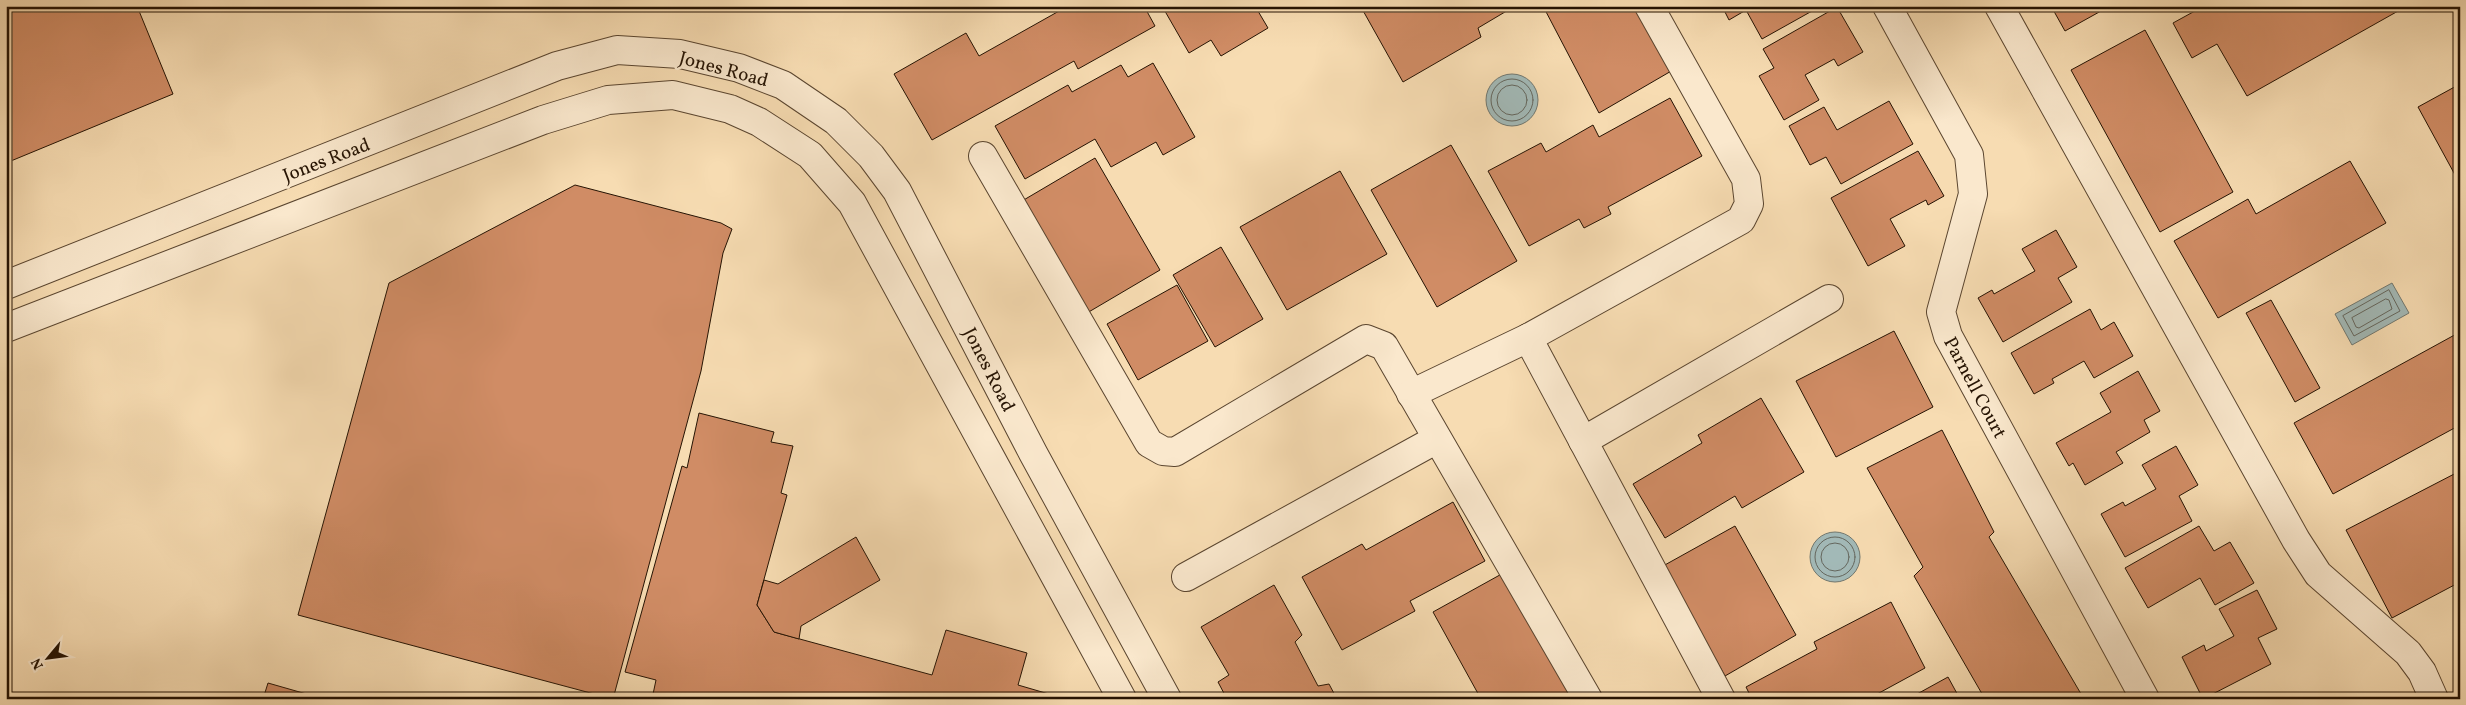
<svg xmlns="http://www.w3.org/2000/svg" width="2466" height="705" viewBox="0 0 2466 705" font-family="Vollkorn,serif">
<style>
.water{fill:#a2b9b7;stroke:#70776f}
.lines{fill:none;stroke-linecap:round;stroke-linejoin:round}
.shore{stroke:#64665d;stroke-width:1}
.building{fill:#d08c65;stroke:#251303}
.minor-casing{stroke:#5a452f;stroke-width:30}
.minor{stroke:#fae8cd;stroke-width:28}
.labels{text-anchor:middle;stroke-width:5;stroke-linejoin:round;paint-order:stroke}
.street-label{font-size:19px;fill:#251303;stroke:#fae8cd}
</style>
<rect width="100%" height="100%" fill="#f7dcb2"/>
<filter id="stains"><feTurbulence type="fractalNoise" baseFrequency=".004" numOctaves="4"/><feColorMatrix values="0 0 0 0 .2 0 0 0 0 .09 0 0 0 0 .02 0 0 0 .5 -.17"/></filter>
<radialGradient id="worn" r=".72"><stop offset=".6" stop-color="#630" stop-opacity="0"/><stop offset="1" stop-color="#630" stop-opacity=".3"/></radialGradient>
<g class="water">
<circle cx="1512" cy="100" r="26"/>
<polygon points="2392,283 2409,313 2352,345 2335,314"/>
<circle cx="1835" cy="557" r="25"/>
</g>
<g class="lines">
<g class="shore">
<circle cx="1512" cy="100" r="21"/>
<circle cx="1512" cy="100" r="15"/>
<polygon points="2389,290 2400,311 2354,336 2343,316"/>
<polygon points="2386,299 2389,300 2392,309 2359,328 2356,327 2352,318"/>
<circle cx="1835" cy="557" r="20"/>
<circle cx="1835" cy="557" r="14"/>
</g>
</g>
<g class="building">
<polygon points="15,6 137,6 173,94 6,163 6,10"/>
<polygon points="1068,6 1144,6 1155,26 1078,69 1074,61 932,140 894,74 966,33 979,56"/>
<polygon points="1162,6 1255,6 1268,28 1221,56 1211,40 1189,53"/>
<polygon points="1363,6 1515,6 1478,28 1481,37 1403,82 1361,7"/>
<polygon points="1543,6 1636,6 1673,70 1599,113"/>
<polygon points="1722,6 1821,6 1762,39 1746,10 1729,20"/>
<polygon points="2051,6 2110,6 2065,31"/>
<polygon points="2204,6 2407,6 2247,96 2217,44 2192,58 2173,23"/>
<polygon points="1837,7 1863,52 1838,66 1834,59 1805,75 1819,100 1784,120 1759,76 1774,68 1763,49"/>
<polygon points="2145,30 2233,192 2160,232 2071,70"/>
<polygon points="1153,63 1195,137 1163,155 1156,142 1111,167 1095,139 1025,179 995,126 1068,85 1072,92 1121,65 1128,77"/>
<polygon points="2460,84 2460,184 2418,107"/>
<polygon points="1670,98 1702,156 1608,207 1611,214 1584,228 1579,219 1529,246 1488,171 1541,143 1546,152 1593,125 1599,137"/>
<polygon points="1889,101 1913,144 1841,184 1826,157 1810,165 1789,126 1824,107 1837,130"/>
<polygon points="1451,145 1517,261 1437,307 1371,190"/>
<polygon points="1918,151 1944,196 1928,205 1926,200 1890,219 1905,246 1868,266 1831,198"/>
<polygon points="1095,158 1160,270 1087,313 1022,201"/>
<polygon points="2350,161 2386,223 2218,318 2174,241 2248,199 2256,214"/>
<polygon points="1340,171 1387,254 1287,310 1240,227"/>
<polygon points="575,185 721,223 732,229 723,253 701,371 613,699 298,615 389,283"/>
<polygon points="2056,230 2077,267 2058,278 2072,302 2003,342 1978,298 1992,290 1994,294 2035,271 2022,249"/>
<polygon points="1221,247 1263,319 1215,347 1173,275"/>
<polygon points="1177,285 1208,341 1138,380 1107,324"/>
<polygon points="2271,300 2320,388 2295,402 2246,313"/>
<polygon points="2090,309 2101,330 2114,322 2133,356 2094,378 2084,361 2052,379 2054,383 2034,394 2011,353"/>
<polygon points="1894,331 1933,407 1836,457 1796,381"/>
<polygon points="2460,332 2460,425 2333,494 2294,423"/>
<polygon points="2138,371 2160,411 2144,420 2150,432 2116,452 2123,463 2085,485 2073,463 2069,466 2056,443 2111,412 2100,393"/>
<polygon points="1761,398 1804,472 1742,508 1735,496 1665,538 1633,484 1702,443 1698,435"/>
<polygon points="699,413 774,432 771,442 793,446 781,493 787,495 757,605 774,632 932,675 946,630 1027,653 1018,685 1066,699 652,699 656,680 625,672 682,466 687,468"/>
<polygon points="1942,430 1994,532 1989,537 2084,699 1985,699 1914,576 1923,567 1867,468"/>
<polygon points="2176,446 2198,485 2179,496 2192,521 2125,557 2101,514 2123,502 2125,506 2156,489 2142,465"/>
<polygon points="2460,471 2460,582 2392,618 2346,530"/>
<polygon points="1453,502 1485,561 1410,601 1415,611 1342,650 1302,577 1362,544 1366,550"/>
<polygon points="1735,526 1796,635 1725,676 1663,566"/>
<polygon points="2199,526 2214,551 2230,542 2254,583 2215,605 2200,578 2148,608 2125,568"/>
<polygon points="856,537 880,580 801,626 799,639 774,632 757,605 764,580 778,584"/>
<polygon points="1507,571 1577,699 1481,699 1433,612"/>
<polygon points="1274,585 1302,635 1295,642 1318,686 1329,684 1337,699 1227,699 1218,682 1229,675 1201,627"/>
<polygon points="2257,590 2277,629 2258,638 2271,664 2203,699 2182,657 2204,645 2206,651 2234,636 2219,609"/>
<polygon points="1891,602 1925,668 1868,699 1752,699 1746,687 1817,649 1814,642"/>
<polygon points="1948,677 1960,699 1908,699"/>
<polygon points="268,683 324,699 263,699"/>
</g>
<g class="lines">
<g class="minor-casing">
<g id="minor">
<polyline points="1887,6 1969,155 1973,194 1941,312 1948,336 2145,699"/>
<polyline points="1999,6 2296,540 2318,574 2408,653 2422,672 2434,699"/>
<polyline points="983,156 1149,443 1163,451 1175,452 1366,339 1384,346 1588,699"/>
<polyline points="6,285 557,66 617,50 680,54 739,68 783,85 836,121 871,156 897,191 1033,453 1167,699"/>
<polyline points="6,328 543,120 608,100 673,95 730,109 759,122 810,155 852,203 1122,699"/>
<polyline points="1528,338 1721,699"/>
<polyline points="1411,394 1528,338 1741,220 1749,204 1746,179 1649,6"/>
<polyline points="1583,441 1829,299"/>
<polyline points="1186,577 1437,439"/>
</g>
</g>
<use href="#minor" class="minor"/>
</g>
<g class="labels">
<g class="street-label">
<text transform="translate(724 68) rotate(15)" y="7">Jones Road</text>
<text transform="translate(326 159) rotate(-21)" y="7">Jones Road</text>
<text transform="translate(990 369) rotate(63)" y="7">Jones Road</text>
<text transform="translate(1976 387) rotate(62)" y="7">Parnell Court</text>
</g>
</g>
<rect width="2466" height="705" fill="none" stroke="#f7dcb2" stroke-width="25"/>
<rect x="8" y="8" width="2451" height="690" fill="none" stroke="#251303" stroke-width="2.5"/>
<rect x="12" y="12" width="2441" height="680" fill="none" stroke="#251303"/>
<g transform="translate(48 658) rotate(241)" stroke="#fae8cd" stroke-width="4" paint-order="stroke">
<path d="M0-4L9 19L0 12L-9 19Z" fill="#251303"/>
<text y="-8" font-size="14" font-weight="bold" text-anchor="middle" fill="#251303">N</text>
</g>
<rect width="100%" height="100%" filter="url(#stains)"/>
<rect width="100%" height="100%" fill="url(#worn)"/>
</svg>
